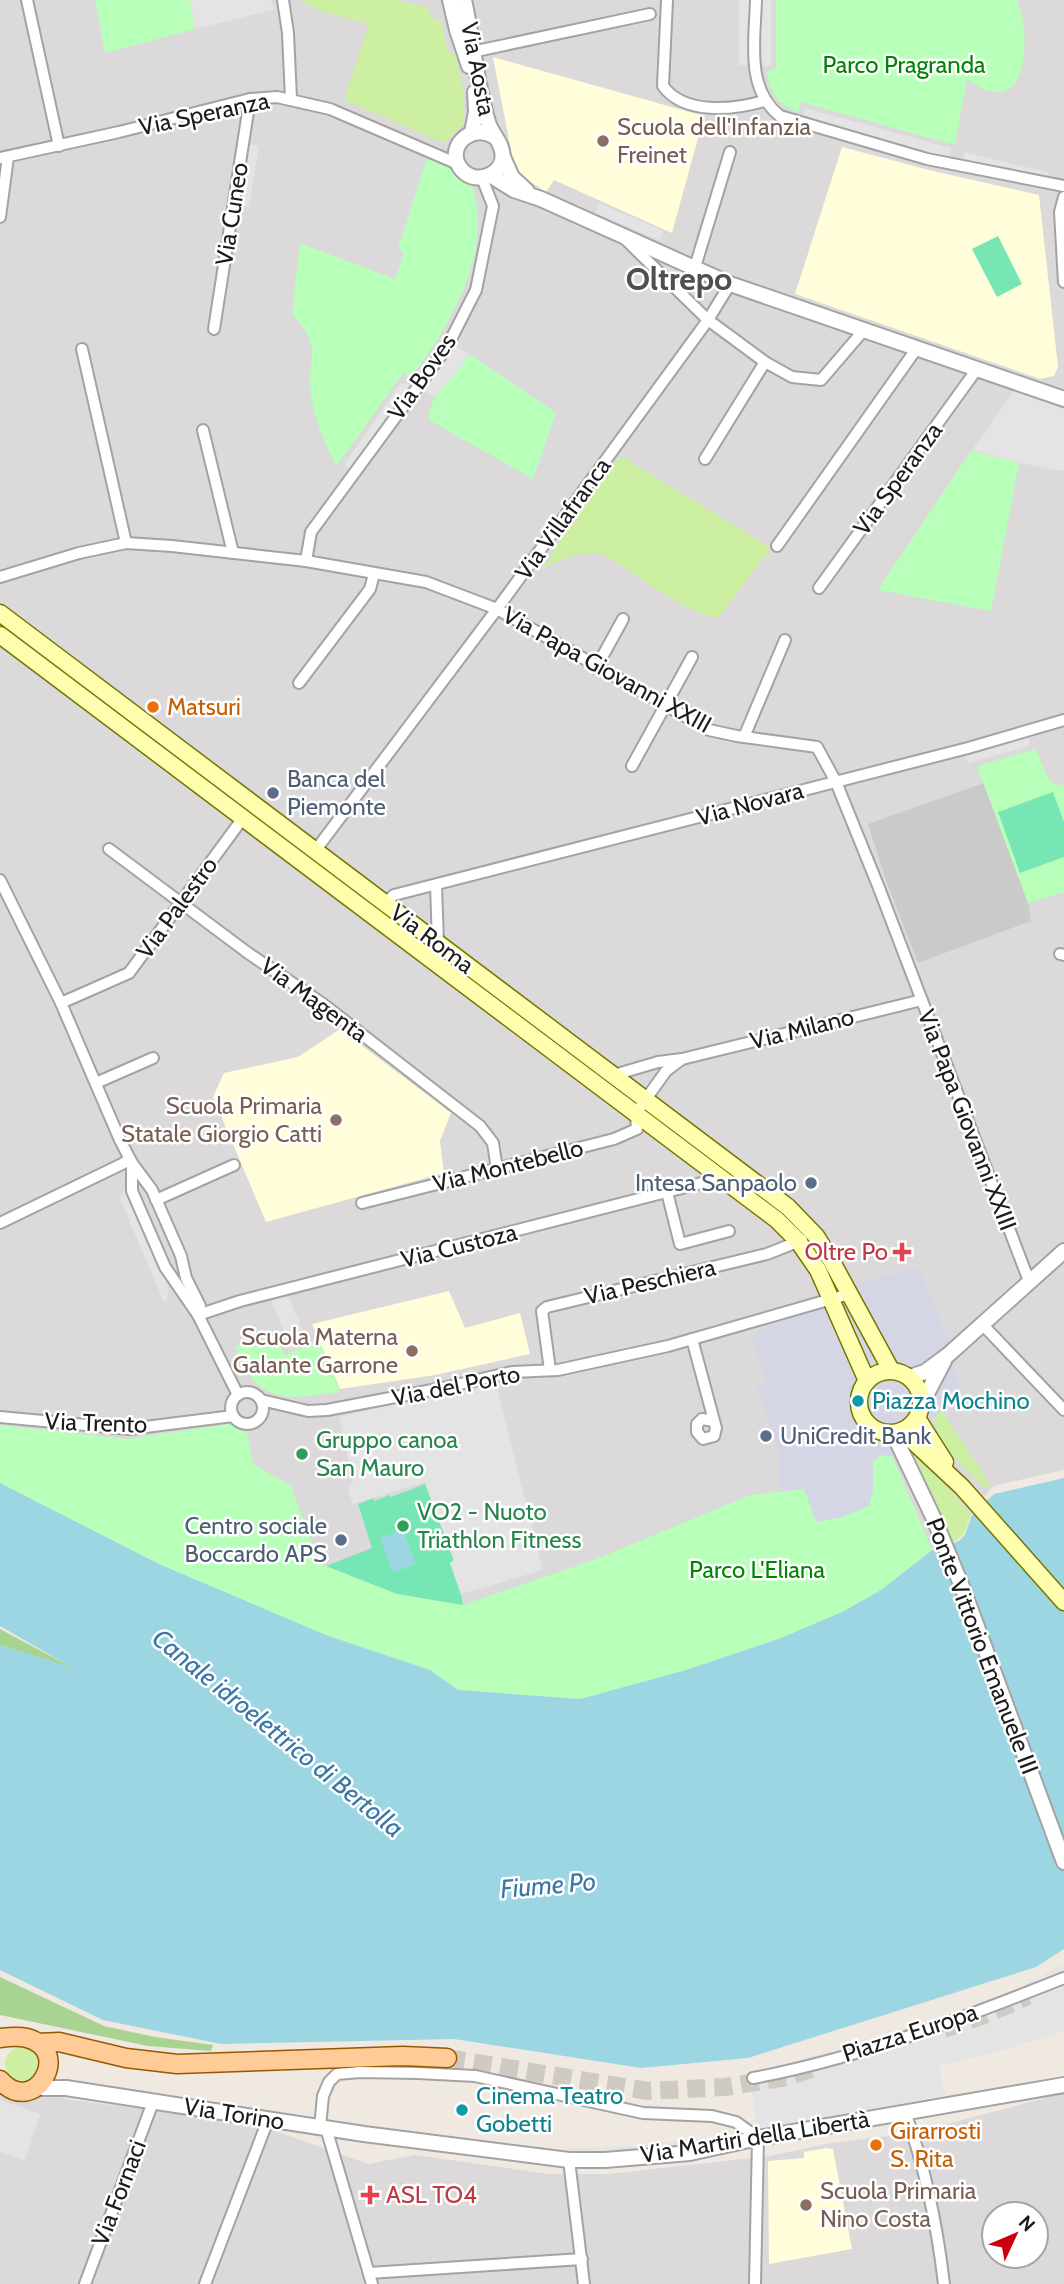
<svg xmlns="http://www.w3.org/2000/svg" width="1064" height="2284" viewBox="0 0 1064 2284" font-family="Cabin,sans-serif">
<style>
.residential{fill:#dbd9d9;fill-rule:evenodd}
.education{fill:#fffdda}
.religious{fill:#cacaca}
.grass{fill:#ccefa1}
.forest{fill:#a8d391}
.park{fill:#b8ffb9}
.pitch{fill:#76e7b4}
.parking{fill:#e4e4e4}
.plaza{fill:#d5d6e5}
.water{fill:#9cd6e2}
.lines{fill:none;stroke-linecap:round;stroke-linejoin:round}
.primary-tunnel{stroke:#cfcac3;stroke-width:18;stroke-dasharray:18 9;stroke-linecap:butt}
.minor-casing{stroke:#a3a3a3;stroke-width:14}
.tertiary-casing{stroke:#a3a3a3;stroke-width:18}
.secondary-casing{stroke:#717700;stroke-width:19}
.primary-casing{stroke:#955a00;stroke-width:21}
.minor{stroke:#fff;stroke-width:10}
.tertiary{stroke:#fff;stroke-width:14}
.secondary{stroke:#fffeaf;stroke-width:16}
.primary{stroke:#ffcb96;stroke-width:18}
.education-dot{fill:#8d6e63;stroke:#fff;stroke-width:2.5}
.food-dot{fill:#e8710a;stroke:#fff;stroke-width:2.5}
.service-dot{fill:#5c6f8a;stroke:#fff;stroke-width:2.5}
.health-dot{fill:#e0444e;stroke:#fff;stroke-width:2.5}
.culture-dot{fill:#0f9aa8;stroke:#fff;stroke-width:2.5}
.leisure-dot{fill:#2e9e5b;stroke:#fff;stroke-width:2.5}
.labels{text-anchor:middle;stroke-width:5;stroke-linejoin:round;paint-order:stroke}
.park-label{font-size:24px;fill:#008503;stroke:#fff}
.street-label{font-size:24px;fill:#1c1c1c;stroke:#fff}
.education-label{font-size:24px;fill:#785e54;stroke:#fff;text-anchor:start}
.food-label{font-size:24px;fill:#c56008;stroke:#fff;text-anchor:start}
.service-label{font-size:24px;fill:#4e5e75;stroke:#fff;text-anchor:start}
.health-label{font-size:24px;fill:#be3a42;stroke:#fff;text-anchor:end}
.culture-label{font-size:24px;fill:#0d838f;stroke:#fff;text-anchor:start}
.leisure-label{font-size:24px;fill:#27864d;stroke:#fff;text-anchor:start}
.water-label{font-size:26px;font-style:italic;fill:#3a77a5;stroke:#fff}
.district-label{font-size:32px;font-weight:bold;fill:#4f4f4f;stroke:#fff}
</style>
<rect width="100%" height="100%" fill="#efe9e1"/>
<g class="residential">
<polygon points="0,0 1064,0 1064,1470 993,1486 971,1514 912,1448 913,1456 948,1544 686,1670 0,1483"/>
<path d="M 0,2091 L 21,2099 L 48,2094 L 72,2100 L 253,2123 L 368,2164 L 415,2155 L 548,2174 L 609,2174 L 769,2156 L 831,2143 L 913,2133 L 1064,2093 L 1064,2284 L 0,2284 ZM 994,2214 L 1036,2214 L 1036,2256 L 994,2256 Z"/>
</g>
<g class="education">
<polygon points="493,57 704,116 672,233 554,180 546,192 523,177 514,166"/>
<polygon points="842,147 929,170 1039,195 1058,367 1054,376 1040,379 795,294"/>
<polygon points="340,1029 451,1113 440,1141 444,1173 266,1222 213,1097 224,1073 298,1057"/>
<polygon points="449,1291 465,1328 520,1313 530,1354 435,1375 340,1389 312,1324"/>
<polygon points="826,2148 833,2149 852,2249 769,2264 768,2161 804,2158 804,2152"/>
</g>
<polygon class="religious" points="984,783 1028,903 1031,921 918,963 887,883 868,824"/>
<g class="grass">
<polygon points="299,0 395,0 417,5 426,5 431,20 440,19 448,51 457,57 464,97 463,124 447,141 440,141 344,100 369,24 324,12"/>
<path d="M 621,456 L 771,548 L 718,618 C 686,611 660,591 632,573 C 621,566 608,554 594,553 C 578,551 557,562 542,568 L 540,566 L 549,562 C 553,551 561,542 563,531 L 573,524 L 595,485 Z"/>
<path d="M 942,1411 L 991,1486 L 983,1487 C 966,1467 936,1445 934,1417 Z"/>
<path d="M 911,1446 L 971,1514 C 966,1529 965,1538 948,1544 Z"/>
<circle cx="22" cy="2064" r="17"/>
</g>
<g class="forest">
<polygon points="0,1629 75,1669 0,1645"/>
<polygon points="0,1977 104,2026 155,2037 213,2045 211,2051 148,2046 0,2015"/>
</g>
<g class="park">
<polygon points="95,0 190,0 195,29 105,53"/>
<path d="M 776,0 L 1017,0 C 1033,38 1027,126 967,79 L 955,145 L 801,102 L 798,112 C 779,106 768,90 767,71 L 776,69 Z"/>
<path d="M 427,159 L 450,165 L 461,178 L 472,184 C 494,254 450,325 410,379 L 403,373 L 336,467 C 326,444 314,420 311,395 C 306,356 325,349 292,314 L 300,243 L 395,279 L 404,253 L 398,248 Z"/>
<path d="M 469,354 L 556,413 L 533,479 L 429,420 C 427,396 455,375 469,354 Z"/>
<polygon points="971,451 1019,463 991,611 878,590"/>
<polygon points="1036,749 1046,775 1054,784 1064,785 1064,892 1028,903 977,766"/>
<path d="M 276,1336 L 285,1355 L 319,1341 L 340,1392 C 313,1395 274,1405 254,1381 C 246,1371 241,1357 235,1346 Z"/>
<polygon points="230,1424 247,1433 253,1464 291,1486 319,1563 397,1594 463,1605 599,1558 750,1495 804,1489 873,1491 872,1461 881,1455 892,1456 932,1550 881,1590 844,1611 781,1638 686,1670 580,1699 458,1690 430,1670 326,1635 159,1564 0,1483 0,1425 127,1439"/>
</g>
<g class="pitch">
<polygon points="998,236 1022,284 997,297 972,249"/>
<polygon points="1053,792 1064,822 1064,857 1020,873 998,812"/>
<polygon points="425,1484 454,1561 450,1563 461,1594 463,1605 397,1594 326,1566 372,1548 358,1504 374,1498 374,1501 389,1495 391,1497"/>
</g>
<g class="parking">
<polygon points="190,0 270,0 276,9 195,29"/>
<polygon points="739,0 771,0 771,66 739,65"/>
<polygon points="804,108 951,148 949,158 802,117"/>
<polygon points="249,144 259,146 249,207 239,205"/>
<polygon points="965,152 1050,173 1048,181 963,161"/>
<polygon points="599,203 663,231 659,240 595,213"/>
<polygon points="454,345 469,354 457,372 435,396 425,392"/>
<polygon points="401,383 412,384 349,473 345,463"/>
<polygon points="1014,391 1064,409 1064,471 1019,463 972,450"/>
<polygon points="1028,736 1030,746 968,763 964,754"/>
<polygon points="125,1187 169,1289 166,1302 163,1300 120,1199"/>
<polygon points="287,1294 308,1342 291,1349 271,1300"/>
<polygon points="495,1381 543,1570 461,1594 450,1563 454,1560 425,1482 353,1504 348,1491 353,1479 339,1417"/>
<polygon points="1062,1965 1064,1970 1064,2031 1000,2051 939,2066 945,2095 810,2122 757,2128 749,2075 829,2051 833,2057 856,2051 856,2044 965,2011 1015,1990"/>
<polygon points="0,2100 40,2114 25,2161 0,2152"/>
<polygon points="723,2136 724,2139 638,2151 566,2153 567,2148 637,2146"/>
</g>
<polygon class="plaza" points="916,1268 921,1272 949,1343 953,1370 962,1392 892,1456 881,1455 873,1461 873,1491 869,1506 842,1517 816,1522 804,1489 781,1491 778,1450 757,1385 767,1382 752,1339 764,1325 791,1316 803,1298"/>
<g class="water">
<polygon points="1064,1478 1064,1949 1036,1967 748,2058 641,2068 454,2039 221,2044 103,2020 0,1970 0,1645 71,1667 0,1626 0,1483 159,1564 326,1635 430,1670 458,1690 580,1699 686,1670 781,1638 844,1611 881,1590 931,1551 959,1541 965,1535 972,1515 994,1494"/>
<polygon points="403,1530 416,1564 393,1573 380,1538"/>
</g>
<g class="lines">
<g class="primary-tunnel">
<polyline points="944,2029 987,2014 1028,1996"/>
<polyline points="447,2058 648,2091 725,2087 788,2077 816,2067"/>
</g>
<g class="minor-casing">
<g id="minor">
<polyline points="27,0 59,146"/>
<polyline points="283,0 288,33 291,99"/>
<path d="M 667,0 L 663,86 C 684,115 733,110 764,101"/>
<path d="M 756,0 C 755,39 745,89 780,116 L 927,159 L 1064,186"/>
<polyline points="467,53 650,14"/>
<polyline points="0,158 119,132 250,99 277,97 330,109 458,164"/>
<polyline points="1064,197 1060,212 1064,282"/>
<polyline points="0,217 8,157"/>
<polyline points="625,239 708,320 765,362 792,377 821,380 864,330"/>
<polyline points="695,267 730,152"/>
<polyline points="214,329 250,99"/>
<polyline points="82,349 126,543"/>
<polyline points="203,430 233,553"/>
<polyline points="705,459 765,362"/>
<polyline points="777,546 917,348"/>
<polyline points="306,561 311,532 447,347 476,290 493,206 482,178"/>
<polyline points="0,577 79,553 126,543 172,546 306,561 426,582 497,609 709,730 737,736 817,747 836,782 879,888 1029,1281"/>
<polyline points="819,588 977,369"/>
<polyline points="596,668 623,619"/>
<polyline points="299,683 370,589 374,574"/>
<polyline points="744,737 785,640"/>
<polyline points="632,766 692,657"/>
<polyline points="109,849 248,953 323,1004 480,1126 493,1143 497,1169"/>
<polyline points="315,851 497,609 708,320 730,284"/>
<polyline points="0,880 61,1003 120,1140 132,1163 152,1190 181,1256 186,1278 200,1306 198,1315"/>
<polyline points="436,885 438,943"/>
<polyline points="385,903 394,895 968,748 1064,720"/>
<polyline points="1060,954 1064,955"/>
<polyline points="61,1003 129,973 243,818"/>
<polyline points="614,1075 658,1062 682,1059 922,1000"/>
<polyline points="96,1083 153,1058"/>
<polyline points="132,1163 132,1191 165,1267 198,1315 238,1395"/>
<polyline points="667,1192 680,1244 729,1231"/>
<polyline points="156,1200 234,1165"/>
<polyline points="362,1203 614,1139 637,1129 636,1113 666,1071 682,1059"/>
<polyline points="0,1223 122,1164 130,1159"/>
<polyline points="198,1315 240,1301 721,1178"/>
<polyline points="982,1324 1064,1410"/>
<polyline points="692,1339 716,1428 714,1436 703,1439 697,1432 697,1424 702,1419 714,1421"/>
<polyline points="550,1370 542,1311 547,1307 767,1254 802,1240"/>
<circle cx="247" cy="1408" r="16"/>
<polyline points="261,1400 308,1411 327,1410 443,1388 512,1372 558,1370 668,1346 849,1294"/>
<polyline points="0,1417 129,1429 233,1416"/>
<path d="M 753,2078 C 860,2058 963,2018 1064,1978"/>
<path d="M 905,2112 C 926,2169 937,2225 944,2284"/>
<polyline points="320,2127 323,2096 329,2082 337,2074 360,2072 418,2073 475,2076 643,2113 712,2116 736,2122 758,2138 755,2284"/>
<polyline points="326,2128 372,2284"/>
<polyline points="569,2160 584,2284"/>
<polyline points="369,2273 582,2259"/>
<polyline points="85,2284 153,2102"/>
<polyline points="205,2284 268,2120"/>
</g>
</g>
<g class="tertiary-casing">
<g id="tertiary">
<polyline points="450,0 457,30 469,66"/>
<path d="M 464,0 C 473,40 476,83 488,122 C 491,133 500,140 502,151 C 507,173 477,187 462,170 C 443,149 471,121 495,137"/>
<polyline points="472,132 476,112 475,92"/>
<polyline points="503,157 512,177 527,191"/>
<polyline points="490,175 514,190 541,199 730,284 1064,399"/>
<polyline points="910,1377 925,1372 948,1355 1064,1251"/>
<polyline points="922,1403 944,1361"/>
<polyline points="893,1433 934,1519 963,1589 1064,1862"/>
<polyline points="36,2088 66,2088 364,2134 569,2160 605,2160 690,2153 758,2138 1064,2085"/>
</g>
</g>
<g class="secondary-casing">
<g id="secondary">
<polyline points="0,613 788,1207 816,1236 831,1260 891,1370"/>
<polyline points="0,635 777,1220 798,1241 818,1270 867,1381"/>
<circle cx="890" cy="1402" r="31"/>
<polyline points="917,1418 945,1462"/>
<polyline points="902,1431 962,1487 1064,1602"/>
</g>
</g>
<g class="primary-casing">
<g id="primary">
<path d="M 0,2038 C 8,2037 19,2036 27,2038 C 74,2050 34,2119 0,2080"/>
<polyline points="38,2043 59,2042 126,2058 177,2064 403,2056 447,2058"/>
</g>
</g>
<use href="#minor" class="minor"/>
<use href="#tertiary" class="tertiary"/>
<use href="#secondary" class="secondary"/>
<use href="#primary" class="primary"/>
</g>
<g class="education-dot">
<circle cx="603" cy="141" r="7"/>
<circle cx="336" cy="1120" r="7"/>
<circle cx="412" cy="1351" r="7"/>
<circle cx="806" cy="2205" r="7"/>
</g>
<g class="food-dot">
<circle cx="153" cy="707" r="7"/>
<circle cx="876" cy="2145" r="7"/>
</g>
<g class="service-dot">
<circle cx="273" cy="793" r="7"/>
<circle cx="811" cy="1183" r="7"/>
<circle cx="766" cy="1436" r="7"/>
<circle cx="341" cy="1540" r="7"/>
</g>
<g class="health-dot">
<path d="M898.5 1241.5h7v7h7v7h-7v7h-7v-7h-7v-7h7z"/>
<path d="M366.5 2184.5h7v7h7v7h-7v7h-7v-7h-7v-7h7z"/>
</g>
<g class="culture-dot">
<circle cx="858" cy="1401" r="7"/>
<circle cx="462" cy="2110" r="7"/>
</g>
<g class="leisure-dot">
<circle cx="302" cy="1454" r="7"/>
<circle cx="403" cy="1526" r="7"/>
</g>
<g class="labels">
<g class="park-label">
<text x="904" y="73">Parco Pragranda</text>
<text x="757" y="1578">Parco L'Eliana</text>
</g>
<g class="street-label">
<text transform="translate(478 69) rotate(79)" y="8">Via Aosta</text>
<text transform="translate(204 114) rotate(-12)" y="8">Via Speranza</text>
<text transform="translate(232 214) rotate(-81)" y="8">Via Cuneo</text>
<text transform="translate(422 377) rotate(-55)" y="8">Via Boves</text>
<text transform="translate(898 479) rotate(-54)" y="8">Via Speranza</text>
<text transform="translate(563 519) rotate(-54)" y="8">Via Villafranca</text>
<text transform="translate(607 670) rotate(29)" y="8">Via Papa Giovanni XXIII</text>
<text transform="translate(750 804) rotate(-15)" y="8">Via Novara</text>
<text transform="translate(177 908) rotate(-54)" y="8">Via Palestro</text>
<text transform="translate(432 939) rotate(37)" y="8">Via Roma</text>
<text transform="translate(314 1000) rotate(36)" y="8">Via Magenta</text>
<text transform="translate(802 1029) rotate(-14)" y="8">Via Milano</text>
<text transform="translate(967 1120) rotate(69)" y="8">Via Papa Giovanni XXIII</text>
<text transform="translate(508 1166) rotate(-14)" y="8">Via Montebello</text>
<text transform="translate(459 1246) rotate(-14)" y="8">Via Custoza</text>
<text transform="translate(650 1282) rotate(-13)" y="8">Via Peschiera</text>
<text transform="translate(456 1386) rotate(-11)" y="8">Via del Porto</text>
<text transform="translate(96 1423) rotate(2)" y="8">Via Trento</text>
<text transform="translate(982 1646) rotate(69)" y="8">Ponte Vittorio Emanuele III</text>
<text transform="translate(910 2033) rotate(-18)" y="8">Piazza Europa</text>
<text transform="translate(234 2114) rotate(9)" y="8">Via Torino</text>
<text transform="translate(755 2137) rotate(-9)" y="8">Via Martiri della Libertà</text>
<text transform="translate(119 2193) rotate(-69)" y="8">Via Fornaci</text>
</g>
<g class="education-label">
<text x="617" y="135">Scuola dell'Infanzia<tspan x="617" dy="28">Freinet</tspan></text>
<text x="322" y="1114" text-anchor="end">Scuola Primaria<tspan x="322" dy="28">Statale Giorgio Catti</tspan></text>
<text x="398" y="1345" text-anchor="end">Scuola Materna<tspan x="398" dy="28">Galante Garrone</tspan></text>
<text x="820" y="2199">Scuola Primaria<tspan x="820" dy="28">Nino Costa</tspan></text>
</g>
<g class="food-label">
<text x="167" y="715">Matsuri</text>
<text x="890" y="2139">Girarrosti<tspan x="890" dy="28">S. Rita</tspan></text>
</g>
<g class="service-label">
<text x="287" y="787">Banca del<tspan x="287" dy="28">Piemonte</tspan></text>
<text x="797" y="1191" text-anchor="end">Intesa Sanpaolo</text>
<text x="780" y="1444">UniCredit Bank</text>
<text x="327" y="1534" text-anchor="end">Centro sociale<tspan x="327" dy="28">Boccardo APS</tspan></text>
</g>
<g class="health-label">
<text x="888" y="1260">Oltre Po</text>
<text x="386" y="2203" text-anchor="start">ASL TO4</text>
</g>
<g class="culture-label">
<text x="872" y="1409">Piazza Mochino</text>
<text x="476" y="2104">Cinema Teatro<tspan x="476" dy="28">Gobetti</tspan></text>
</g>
<g class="leisure-label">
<text x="316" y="1448">Gruppo canoa<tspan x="316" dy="28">San Mauro</tspan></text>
<text x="417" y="1520">VO2 - Nuoto<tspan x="417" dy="28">Triathlon Fitness</tspan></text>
</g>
<g class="water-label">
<text transform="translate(278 1733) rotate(39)" y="9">Canale idroelettrico di Bertolla</text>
<text transform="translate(548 1885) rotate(-5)" y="9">Fiume Po</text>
</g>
<g class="district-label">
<text x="679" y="290">Oltrepo</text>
</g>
</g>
<g transform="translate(1015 2235) rotate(46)"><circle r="33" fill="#ffffff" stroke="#a4a4a4" stroke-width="2"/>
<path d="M0-5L12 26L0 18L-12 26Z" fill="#c9000c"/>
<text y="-10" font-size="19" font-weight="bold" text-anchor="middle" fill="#1c1c1c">N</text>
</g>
</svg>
